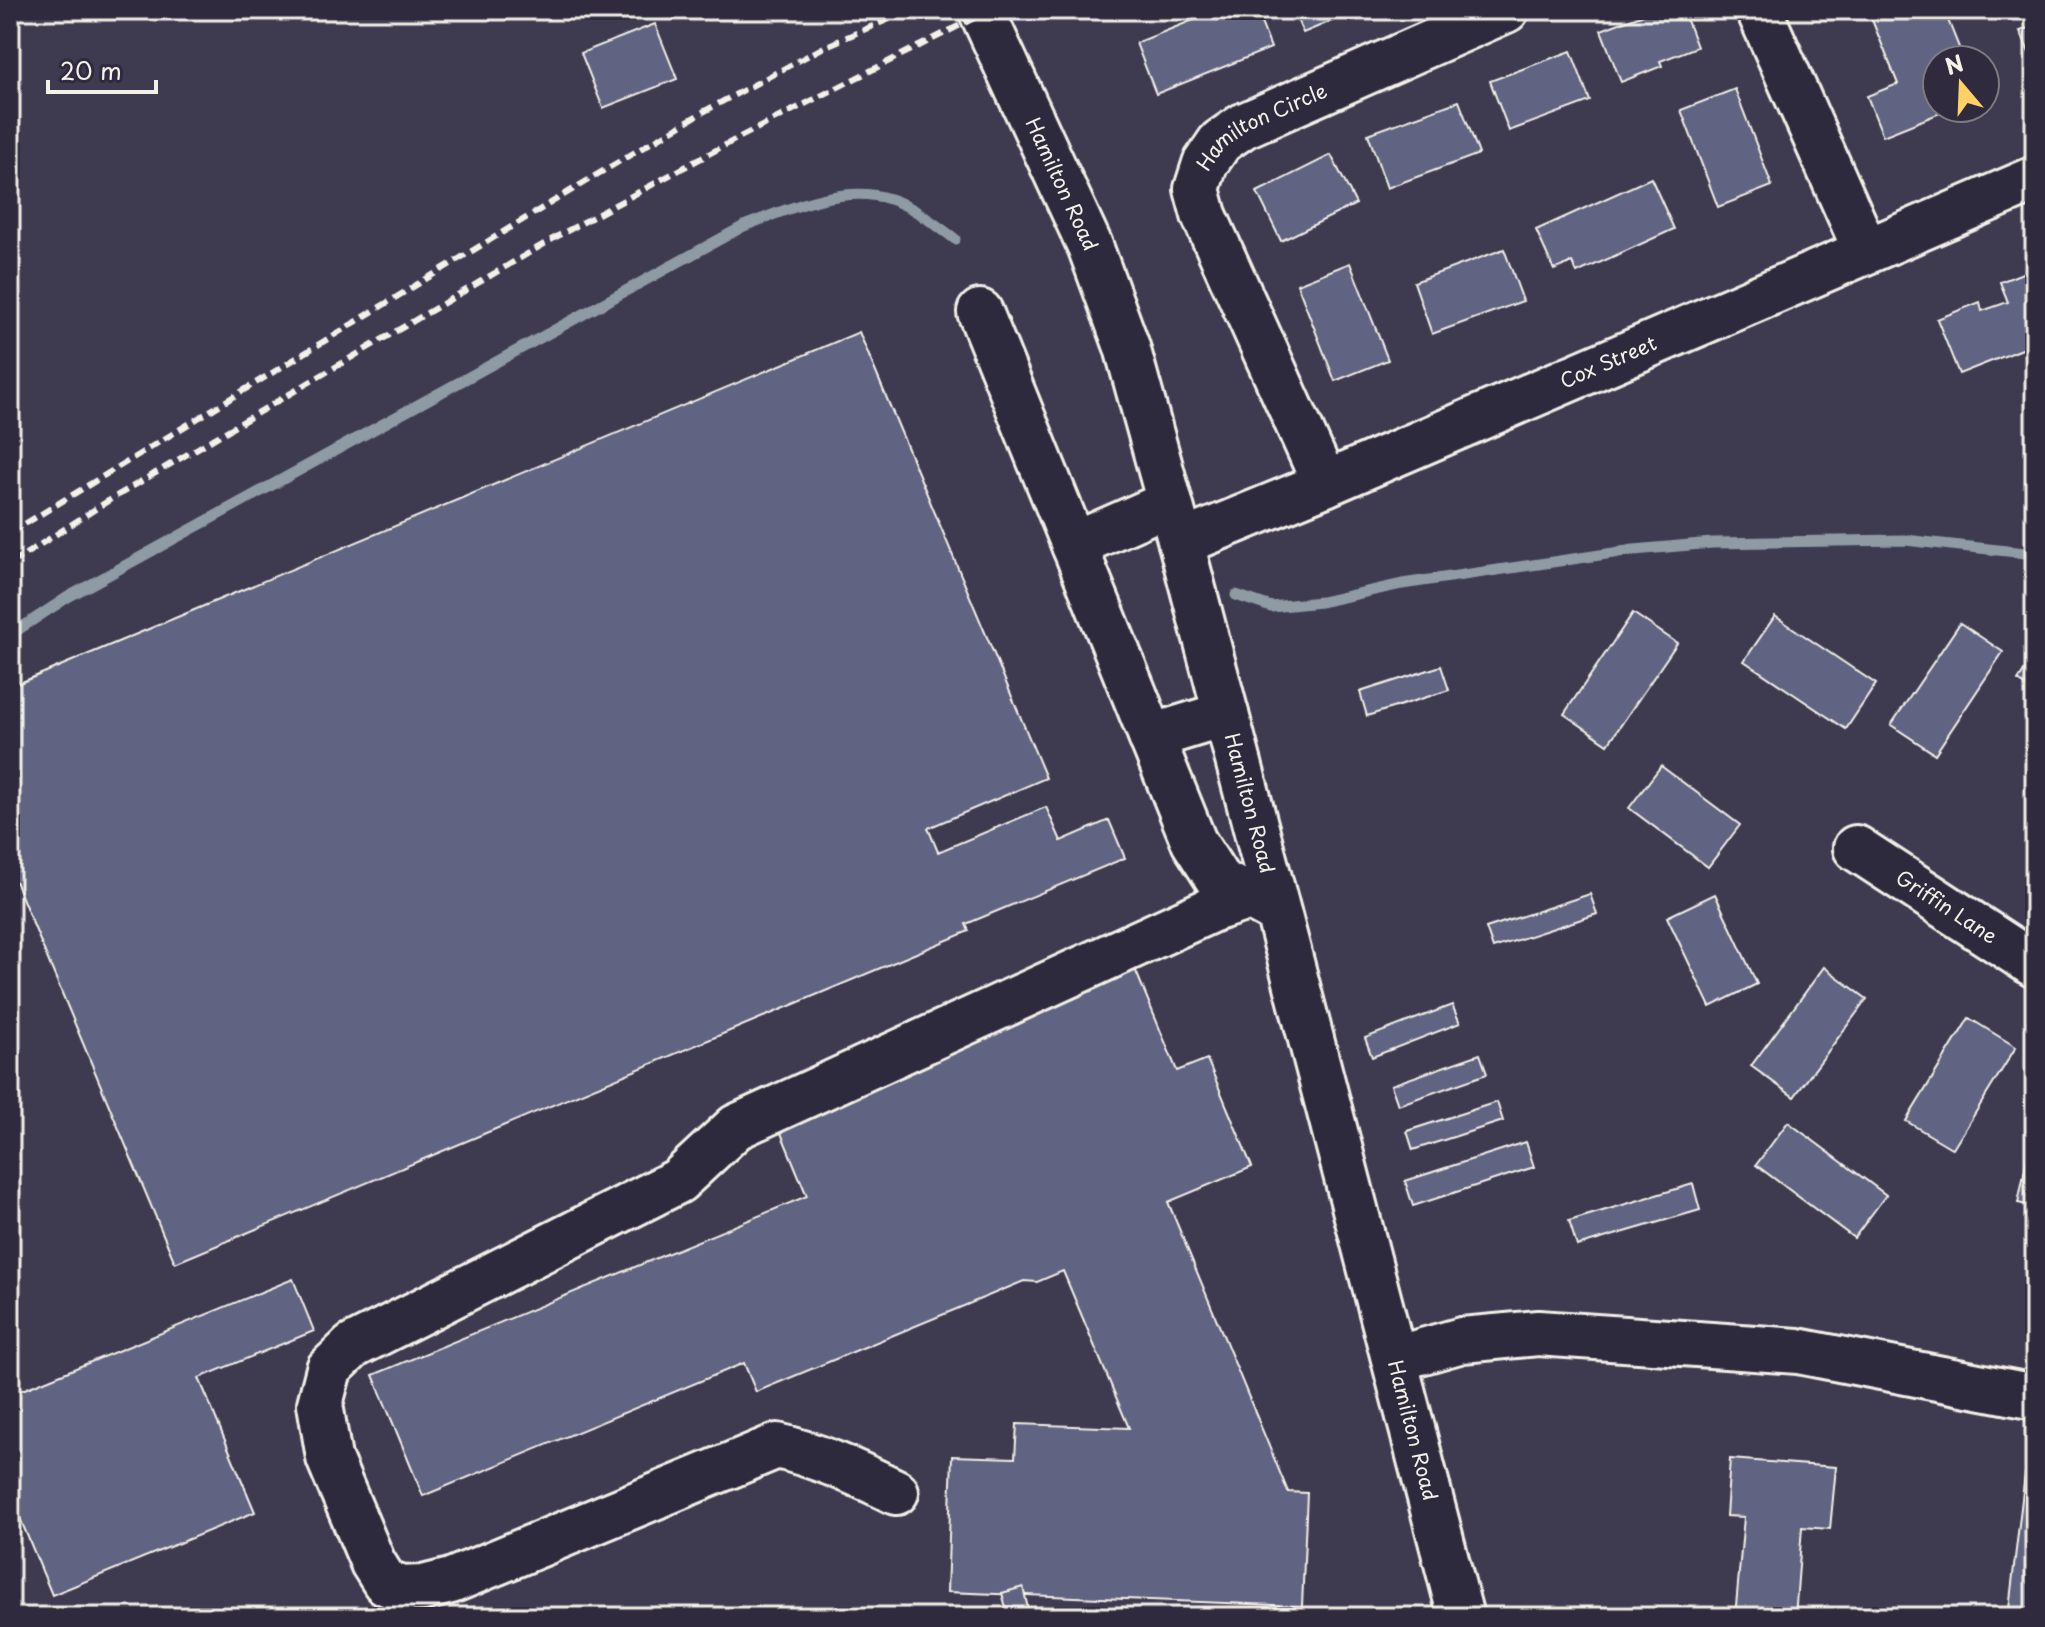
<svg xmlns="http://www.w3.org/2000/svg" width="2045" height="1627" viewBox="0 0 2045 1627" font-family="'Playpen Sans',sans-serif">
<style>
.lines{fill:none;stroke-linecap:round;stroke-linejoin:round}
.stream{stroke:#8f9ba4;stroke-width:11}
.building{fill:#606481;stroke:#f4f1e8;stroke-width:2}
.minor-casing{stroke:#f4f1e8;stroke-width:50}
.minor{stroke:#2f2a3d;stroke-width:44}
.rail{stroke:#f4f1e8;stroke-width:6;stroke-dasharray:12 6;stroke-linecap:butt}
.labels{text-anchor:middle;stroke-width:6;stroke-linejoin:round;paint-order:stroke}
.street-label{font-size:20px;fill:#f4f1e8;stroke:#2f2a3d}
</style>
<rect width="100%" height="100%" fill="#3e3b51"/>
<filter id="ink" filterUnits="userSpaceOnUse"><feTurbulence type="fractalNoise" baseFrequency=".0125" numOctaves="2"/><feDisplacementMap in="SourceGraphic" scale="16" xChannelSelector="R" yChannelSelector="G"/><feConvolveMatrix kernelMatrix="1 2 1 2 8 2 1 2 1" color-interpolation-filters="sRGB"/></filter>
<g filter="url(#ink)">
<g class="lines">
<g class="stream">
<polyline points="1236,595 1271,607 1321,602 1402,584 1634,550 1712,543 1905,540 2035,554"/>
<path d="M 10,635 L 68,597 L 744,226 C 786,210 844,183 890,199 C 914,207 935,224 955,239"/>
</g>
</g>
<g class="building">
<polygon points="1218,10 1256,10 1271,48 1156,94 1136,43"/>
<polygon points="1293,10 1358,10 1303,33"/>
<polygon points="1654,10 1683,10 1697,47 1660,61 1662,66 1621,82 1601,30"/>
<polygon points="1883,10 1944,10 1964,60 1937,60 1937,108 1942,108 1943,112 1883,136 1867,96 1898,84 1870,15"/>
<polygon points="655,24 677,79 603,108 581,53"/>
<polygon points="2035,26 2035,67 2020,31"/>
<polygon points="1571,51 1590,101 1509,131 1490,81"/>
<polygon points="1735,89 1772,186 1718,207 1681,110"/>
<polygon points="1459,101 1479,154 1387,188 1368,134"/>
<polygon points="1331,155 1356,204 1281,241 1257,192"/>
<polygon points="1651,178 1674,229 1577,273 1572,262 1554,270 1536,230"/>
<polygon points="1504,249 1523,301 1432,334 1414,282"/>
<polygon points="1350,263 1388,360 1335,381 1297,284"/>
<polygon points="2035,268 2035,344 1959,374 1937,319 1980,302 1982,311 2008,302 2000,282"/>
<polygon points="859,332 1046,778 928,828 938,852 1046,807 1061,841 1109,820 1125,858 966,924 969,931 175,1263 10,869 10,687"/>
<polygon points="1633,613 1677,643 1608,744 1564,714"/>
<polygon points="1775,616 1876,684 1846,729 1744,661"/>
<polygon points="1960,623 2003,652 1935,754 1891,725"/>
<polygon points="2035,654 2035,692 2018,681"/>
<polygon points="1441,666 1449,690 1367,716 1360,692"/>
<polygon points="1661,766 1740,825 1708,867 1629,808"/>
<polygon points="1590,894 1597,914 1493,948 1486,928"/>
<polygon points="1715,894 1757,984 1710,1007 1667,917"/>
<polygon points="1133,964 1177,1071 1207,1059 1252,1167 1168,1202 1288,1492 1307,1493 1302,1606 947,1592 952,1456 1015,1458 1017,1424 1129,1428 1063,1271 1037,1282 1024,1281 756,1392 744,1363 423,1496 373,1375 807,1196 774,1116"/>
<polygon points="1824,967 1867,999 1794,1097 1751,1066"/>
<polygon points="1452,1005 1460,1023 1372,1057 1365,1038"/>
<polygon points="1969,1018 2016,1047 1953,1149 1906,1121"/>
<polygon points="1480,1054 1487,1074 1398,1105 1391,1085"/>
<polygon points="1497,1102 1503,1121 1413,1150 1407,1131"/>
<polygon points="2035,1120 2035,1207 2018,1203"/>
<polygon points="1788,1122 1886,1195 1854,1238 1756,1165"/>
<polygon points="1526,1142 1534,1167 1413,1206 1405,1181"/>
<polygon points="1693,1184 1700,1210 1577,1246 1569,1221"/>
<polygon points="2035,1265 2035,1290 2028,1288"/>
<polygon points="293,1279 314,1331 199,1378 255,1512 52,1595 10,1494 10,1395"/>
<polygon points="1730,1459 1836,1467 1830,1529 1802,1527 1795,1617 1735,1617 1744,1517 1726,1516"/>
<polygon points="2025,1474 2035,1475 2035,1617 2008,1617"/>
<polygon points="1023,1587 1030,1617 999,1617 1008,1615 1002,1593"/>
</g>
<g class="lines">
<g class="minor-casing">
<g id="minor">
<path id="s1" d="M 981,10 L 1090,246 L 1127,347 L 1181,543 L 1278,912 L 1461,1617"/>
<polyline points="1759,10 1866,251"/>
<polyline points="980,312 1194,842 1219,881 1268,907"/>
<path id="s2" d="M 1325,484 L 1204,215 L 1197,189 L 1205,164 L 1220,142 L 1243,126 L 1506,10"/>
<path id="s3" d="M 1181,543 L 1325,484 L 2035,179"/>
<polyline points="1074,545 1169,503"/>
<polyline points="1151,737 1226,714"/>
<path id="s4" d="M 1856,848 L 2035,965"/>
<polyline points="1395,1359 1462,1340 1538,1333 1798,1351 2035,1397"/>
<path d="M 896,1492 C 857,1473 820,1456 777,1446 L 451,1581 L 423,1588 L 401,1589 L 385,1582 L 373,1563 L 329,1458 L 320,1404 L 329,1369 L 353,1346 L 678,1181 L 736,1127 L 1213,909 L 1250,897"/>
</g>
</g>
<use href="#minor" class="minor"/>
<g class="rail">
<polyline points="10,533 598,174 703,112 824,47 910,10"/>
<polyline points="10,564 108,501 556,237 740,137 990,10"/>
</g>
</g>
</g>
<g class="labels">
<g class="street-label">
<text dy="7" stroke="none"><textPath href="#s2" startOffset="418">Hamilton Circle</textPath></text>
<text dy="7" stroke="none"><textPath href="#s1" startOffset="192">Hamilton Road</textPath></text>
<text dy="7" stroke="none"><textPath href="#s3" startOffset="464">Cox Street</textPath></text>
<text dy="7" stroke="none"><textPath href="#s1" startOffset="840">Hamilton Road</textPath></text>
<text dy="7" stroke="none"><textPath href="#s4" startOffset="108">Griffin Lane</textPath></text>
<text dy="7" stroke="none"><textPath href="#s1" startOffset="1488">Hamilton Road</textPath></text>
</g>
</g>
<rect width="2045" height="1627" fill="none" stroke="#2f2a3d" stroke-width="40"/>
<rect x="20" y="20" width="2005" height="1587" fill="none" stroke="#f4f1e8" stroke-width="3" filter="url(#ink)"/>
<g transform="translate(1961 84) rotate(341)"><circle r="38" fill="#2f2a3d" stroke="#7e7a81" stroke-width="2"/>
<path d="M0-6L14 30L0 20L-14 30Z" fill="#ffd166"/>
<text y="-12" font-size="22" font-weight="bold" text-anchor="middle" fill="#f4f1e8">N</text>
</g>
<path d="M48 80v12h108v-12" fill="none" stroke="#f4f1e8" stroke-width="4"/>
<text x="60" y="80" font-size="24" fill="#f4f1e8" stroke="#2f2a3d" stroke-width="6" paint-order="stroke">20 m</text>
</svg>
